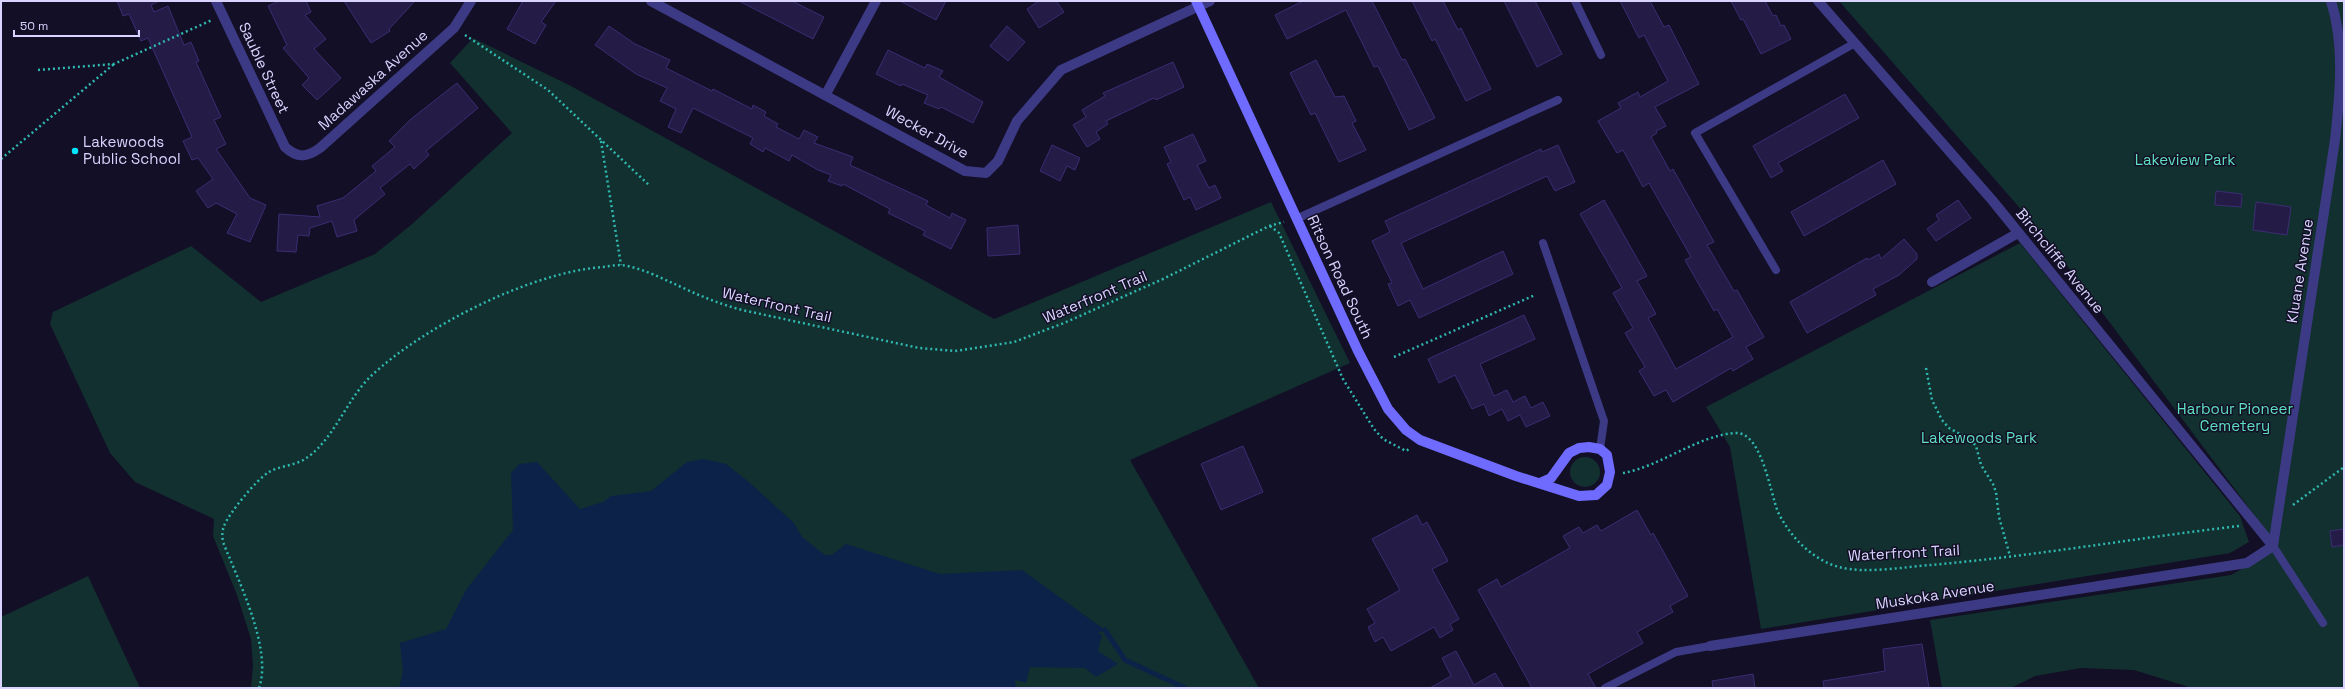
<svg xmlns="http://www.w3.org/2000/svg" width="2345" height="689" viewBox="0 0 2345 689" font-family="'Space Grotesk',sans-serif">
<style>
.green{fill:#12302f}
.water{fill:#0c2248}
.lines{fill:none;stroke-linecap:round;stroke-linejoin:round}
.stream{stroke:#0c2248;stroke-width:5}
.building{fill:#241b47;stroke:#3b2d73}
.path{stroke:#2fb8b0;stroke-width:2.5;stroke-dasharray:2 3;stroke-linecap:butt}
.lane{stroke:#3d3a85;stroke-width:8}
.street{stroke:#3d3a85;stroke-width:10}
.secondary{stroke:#6f6bff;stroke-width:10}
.poi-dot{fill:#00e5ff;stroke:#130f26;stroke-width:1.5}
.labels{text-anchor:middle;stroke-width:3;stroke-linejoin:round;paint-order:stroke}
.street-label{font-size:15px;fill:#d9d4ff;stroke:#130f26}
.poi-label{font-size:15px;fill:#d9d4ff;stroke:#130f26;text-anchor:start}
.park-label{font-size:15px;fill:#5fe0c0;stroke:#130f26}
</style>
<rect width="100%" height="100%" fill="#130f26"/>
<g class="green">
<polygon points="1839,1 2344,1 2344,688 2192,688 2134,670 2081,668 2035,676 2011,688 1942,688 1930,620 2231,575 2279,548 2047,239"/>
<polygon points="473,38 571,86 994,319 1271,202 1350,363 1130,460 1259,688 251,688 253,665 251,639 237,595 213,536 214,519 135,482 110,453 50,324 53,312 191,246 261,302 375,254 411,225 512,133 450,63"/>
<polygon points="2020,243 2240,516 2249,542 2230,553 1761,629 1730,447 1706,407"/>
<circle cx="1585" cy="472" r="15"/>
<polygon points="88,576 140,688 1,688 1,617"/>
</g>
<polygon class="water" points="704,459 726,464 750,483 794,523 802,537 825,555 832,555 846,544 940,574 1022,570 1105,630 1098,633 1102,635 1098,651 1118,664 1096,677 1085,668 1030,667 1026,683 1015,680 1016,688 399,688 403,672 400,643 446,629 466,590 513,530 511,473 519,464 537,462 580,509 603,502 611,496 651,491 687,462"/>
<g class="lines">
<polyline class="stream" points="1105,630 1125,660 1185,688"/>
</g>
<g class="building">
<polygon points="117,1 159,1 151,5 154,12 168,6 184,45 191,42 199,61 196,62 221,117 214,120 226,144 216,149 250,198 266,205 250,242 227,233 237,214 216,203 208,208 196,191 213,179 198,158 192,160 183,141 192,137 148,38 141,41 129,14 123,16"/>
<polygon points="279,1 306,1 311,12 305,15 326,39 314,49 341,78 317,100 302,85 309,78 283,48 287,45 268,6"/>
<polygon points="344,1 415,1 389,29 390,31 371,43"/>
<polygon points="523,1 556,1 541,22 546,25 535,44 507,29"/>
<polygon points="739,1 792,1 824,17 813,39"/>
<polygon points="900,1 946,1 936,20"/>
<polygon points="1039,1 1056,1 1064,12 1039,28 1027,9"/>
<polygon points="1303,1 1372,1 1402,60 1405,59 1435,118 1409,130 1378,66 1374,67 1346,10 1287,39 1275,15"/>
<polygon points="1412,1 1443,1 1458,30 1461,28 1491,89 1466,101 1435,39 1432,41"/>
<polygon points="1504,1 1535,1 1562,54 1537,67"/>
<polygon points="1620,1 1650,1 1664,27 1669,25 1699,84 1655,107 1666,126 1656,131 1657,133 1651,137 1670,171 1673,169 1714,242 1707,245 1734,291 1737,290 1764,337 1746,347 1753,359 1733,371 1731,368 1673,402 1666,390 1654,396 1639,371 1645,367 1625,333 1633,328 1613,293 1622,288 1580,214 1604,200 1647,276 1637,281 1656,314 1648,318 1676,369 1733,337 1717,309 1714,311 1685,260 1691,257 1649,183 1643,187 1623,150 1617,153 1598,121 1621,108 1618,103 1638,92 1640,97 1668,81 1644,35 1639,38"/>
<polygon points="1731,1 1765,1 1773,16 1776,15 1781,26 1784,25 1791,39 1761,54 1743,19 1741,20"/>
<polygon points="609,26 635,44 670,60 666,68 712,91 713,89 752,109 753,105 766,112 764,116 778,124 776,127 799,139 804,130 818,137 814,143 853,157 850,165 928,201 926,205 950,218 952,213 966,220 951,249 923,235 925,231 888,213 890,209 843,184 842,186 828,181 831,175 818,170 792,155 789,161 765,148 763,152 750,144 753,138 693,108 681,133 668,127 676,109 660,101 667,88 636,74 595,45"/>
<polygon points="1007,26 1025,42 1008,61 990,46"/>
<polygon points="888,50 925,68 927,64 943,71 939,77 983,102 973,123 941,107 939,109 924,103 928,95 902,84 901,86 876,74"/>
<polygon points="1316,60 1335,97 1344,96 1356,121 1352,123 1366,150 1339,162 1315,113 1311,115 1290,73"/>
<polygon points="1173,62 1184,87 1156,100 1154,98 1106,121 1108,124 1096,132 1100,139 1087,147 1073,125 1086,117 1082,110 1105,96 1103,93"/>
<polygon points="457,83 478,108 426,151 429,155 414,169 410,164 380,188 385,194 354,220 357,231 337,237 332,221 310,228 309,236 298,235 296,252 277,251 279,214 320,217 317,206 343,198 376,171 372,166 395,147 389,141 411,119"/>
<polygon points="1845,94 1859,118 1778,163 1783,171 1771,178 1753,146"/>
<polygon points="1193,134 1206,161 1197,165 1209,188 1215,185 1221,198 1196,210 1190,197 1184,200 1167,164 1171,162 1164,147"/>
<polygon points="1052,145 1080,158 1075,170 1067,166 1060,181 1040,171"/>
<polygon points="1558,145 1575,182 1555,191 1547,176 1401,243 1423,289 1503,251 1513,274 1419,318 1410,300 1398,306 1388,284 1392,283 1372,241 1390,232 1385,221 1541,149 1542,152"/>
<polygon points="1883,160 1896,184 1804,236 1791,212"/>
<polygon points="2216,191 2242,194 2241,207 2215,205"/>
<polygon points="1958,200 1971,218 1936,241 1927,229 1939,220 1936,215"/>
<polygon points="2256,202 2291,207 2287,235 2253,230"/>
<polygon points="1018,225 1020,254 988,256 987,228"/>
<polygon points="1904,239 1917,254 1917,259 1899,275 1873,289 1876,295 1807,333 1790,302 1867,258 1868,260 1879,254 1881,259"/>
<polygon points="1524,315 1535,339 1480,364 1494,396 1507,390 1513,402 1525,396 1531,408 1543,402 1550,416 1526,427 1520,415 1508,421 1502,409 1489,416 1484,404 1472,409 1455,375 1439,383 1428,359"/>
<polygon points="1243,446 1263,492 1221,510 1201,464"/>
<polygon points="1637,510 1651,535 1653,533 1688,596 1670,606 1673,612 1637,632 1643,643 1588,674 1596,688 1532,688 1478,590 1497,579 1501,587 1570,548 1563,536 1579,527 1583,533 1597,525 1601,531"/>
<polygon points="1417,515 1422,525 1427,522 1448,561 1432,569 1459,619 1450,624 1453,630 1440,638 1434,627 1391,651 1383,637 1375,642 1368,627 1375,623 1367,609 1400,590 1372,539"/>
<polygon points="2344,529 2344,545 2332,547 2330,531"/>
<polygon points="1922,644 1929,688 1824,688 1823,681 1885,671 1883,649"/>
<polygon points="1456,651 1474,685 1495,673 1504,688 1430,688 1451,676 1442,658"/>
<polygon points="1753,674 1755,688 1713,688 1712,681"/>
</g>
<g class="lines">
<g class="path">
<polyline points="465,35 548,90 650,186"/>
<polyline points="38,70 114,64 212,20"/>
<polyline points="601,141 621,265"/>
<polyline points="1,159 114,64"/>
<polyline points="1270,226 1279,233 1343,379 1374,429 1383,439 1406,451 1409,449"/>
<polyline points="1394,357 1535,295"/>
<polyline points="1926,368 1932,400 1942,420 1949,428 1971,440 1976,446 1981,465 1993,484 1996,492 1999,517 2010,556"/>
<path d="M 1623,473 C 1659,467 1699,435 1735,433 C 1762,431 1770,493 1778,512 C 1790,537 1813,560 1839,567 C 1865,574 1904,567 1931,565 C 2034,556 2136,538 2239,526"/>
<polyline points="2293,505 2344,467"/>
<path d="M 259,688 C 273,649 237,578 223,542 C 222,536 222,531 224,526 C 229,513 257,479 269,472 C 279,466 294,466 305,459 C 334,440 346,400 371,376 C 423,327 531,272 603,267 C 609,266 616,265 622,265 C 642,268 661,278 679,286 C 700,296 720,304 742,310 L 919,348 L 955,351 L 1014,342 L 1064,323 L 1163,279 L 1269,226 L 1284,222"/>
</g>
<g class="lane">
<polyline points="1575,1 1601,55"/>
<polyline points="1296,219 1558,100"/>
<polyline points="1543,243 1604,421 1600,449"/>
<polyline points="1776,270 1695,133 1855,43"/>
<polyline points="2273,546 2323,623"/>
<polyline points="1605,688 1676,652 1710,646"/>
</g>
<g class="street">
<path d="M 216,1 L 285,147 C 297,158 306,158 320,148 L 454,28 L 471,1"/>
<polyline points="651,1 965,171 986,173 998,161 1017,121 1061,70 1210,1"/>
<polyline points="1818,1 1992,200 2273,546"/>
<polyline points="826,94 876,1"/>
<polyline points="1932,282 2018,233"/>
<path d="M 2273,546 L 2335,140 C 2340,94 2345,45 2331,1"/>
<polyline points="1710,646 2247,563 2273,546"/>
</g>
<polyline class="secondary" points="1196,1 1358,351 1388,409 1406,430 1420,440 1516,476 1579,496 1596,495 1607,485 1610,472 1607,455 1600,449 1589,447 1579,448 1569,453 1551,478 1540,483"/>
</g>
<circle class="poi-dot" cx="75" cy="151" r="4"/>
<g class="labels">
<g class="street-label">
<text transform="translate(264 68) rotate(65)" y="5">Sauble Street</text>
<text transform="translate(373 80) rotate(-42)" y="5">Madawaska Avenue</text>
<text transform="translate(927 132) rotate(29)" y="5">Wecker Drive</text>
<text transform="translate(2060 261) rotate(51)" y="5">Birchcliffe Avenue</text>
<text transform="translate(2300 271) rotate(-81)" y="5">Kluane Avenue</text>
<text transform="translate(1340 277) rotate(65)" y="5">Ritson Road South</text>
<text transform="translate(1095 297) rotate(-23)" y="5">Waterfront Trail</text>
<text transform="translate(777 305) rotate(13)" y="5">Waterfront Trail</text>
<text transform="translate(1904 553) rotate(-3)" y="5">Waterfront Trail</text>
<text transform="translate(1935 595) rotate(-9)" y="5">Muskoka Avenue</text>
</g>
<g class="poi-label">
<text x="83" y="147">Lakewoods<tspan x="83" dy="17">Public School</tspan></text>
</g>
<g class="park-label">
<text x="2185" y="165">Lakeview Park</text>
<text x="2235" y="414">Harbour Pioneer<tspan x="2235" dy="17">Cemetery</tspan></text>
<text x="1979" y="443">Lakewoods Park</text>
</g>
</g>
<rect width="2345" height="689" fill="none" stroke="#d9d4ff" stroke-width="4"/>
<path d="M14 30v6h125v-6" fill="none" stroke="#d9d4ff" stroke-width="2"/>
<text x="20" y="30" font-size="12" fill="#d9d4ff" stroke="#130f26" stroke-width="3" paint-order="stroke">50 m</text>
</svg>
